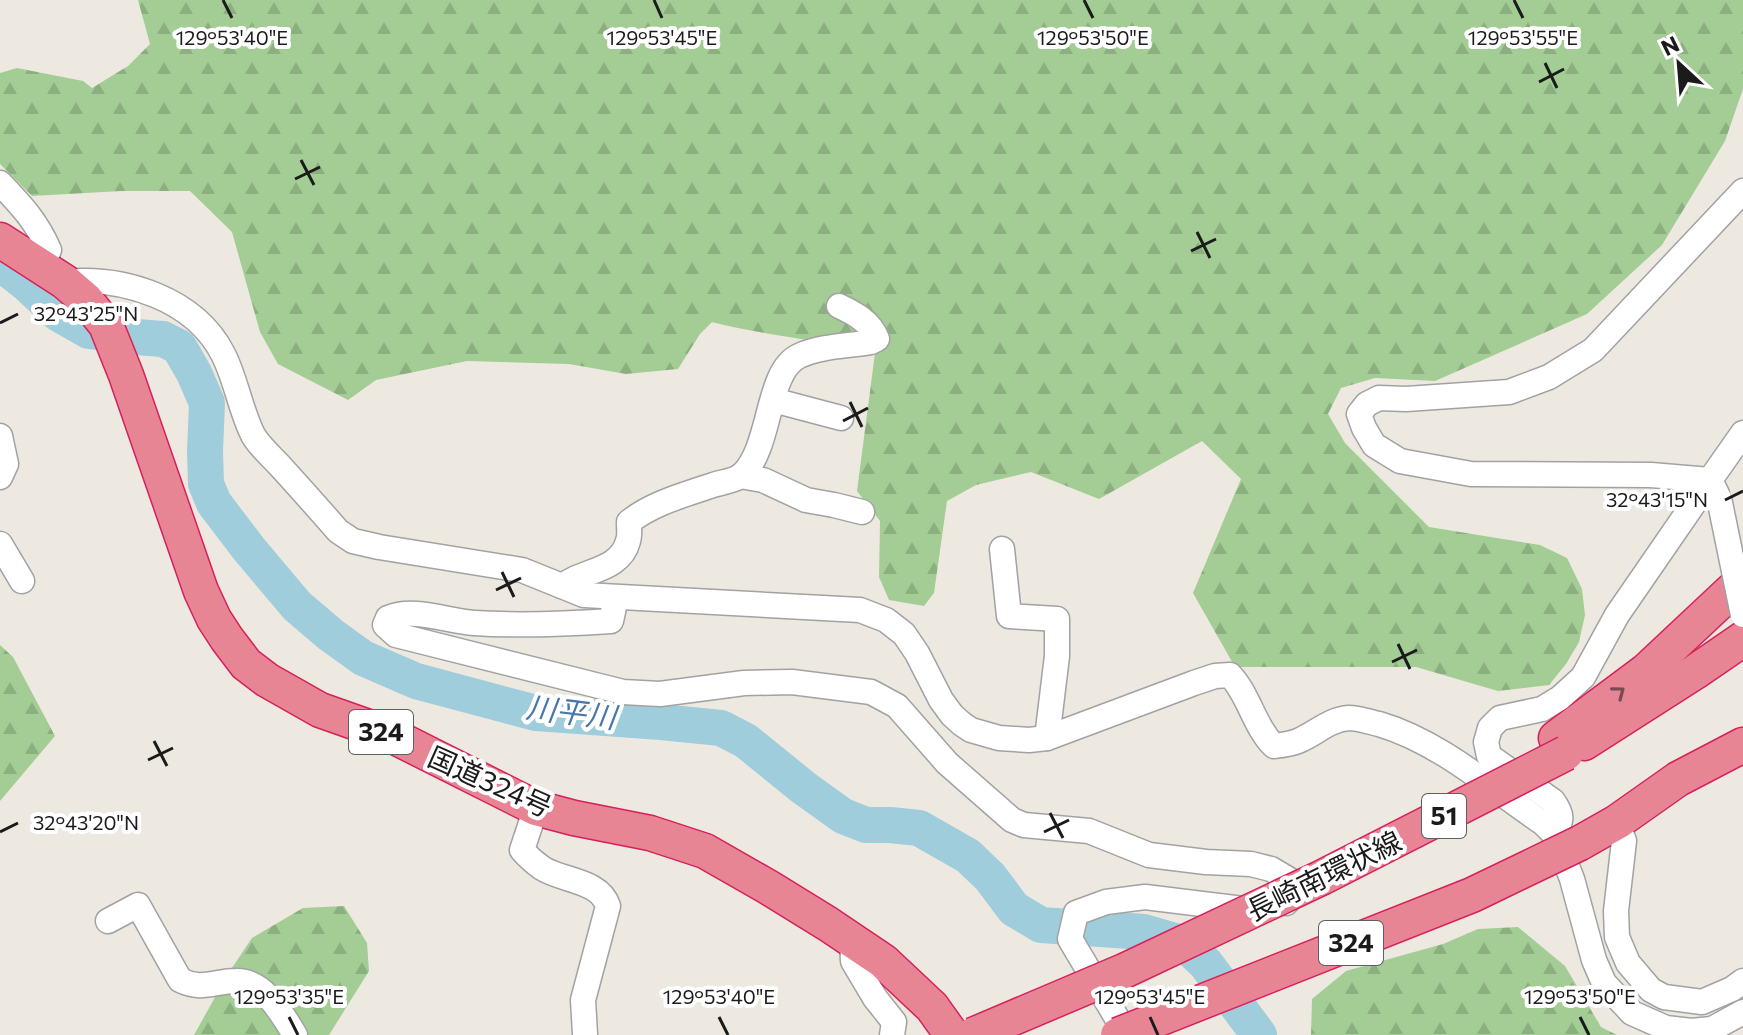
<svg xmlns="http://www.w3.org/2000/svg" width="1743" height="1035" viewBox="0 0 1743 1035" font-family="Commissioner,'Noto Sans JP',sans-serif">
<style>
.forest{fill:url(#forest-firs)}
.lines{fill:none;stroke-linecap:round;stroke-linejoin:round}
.river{stroke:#9fcddc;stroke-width:36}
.minor-casing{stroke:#a2a2a2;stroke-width:27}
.highway-casing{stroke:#d7205b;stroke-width:37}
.minor{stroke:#fff;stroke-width:24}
.highway{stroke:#e78595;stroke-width:34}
.minor-bridge-casing{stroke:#a2a2a2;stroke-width:27;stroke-linecap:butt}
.highway-bridge-casing{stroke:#d7205b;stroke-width:37;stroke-linecap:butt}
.minor-bridge{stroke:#fff;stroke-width:24}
.highway-bridge{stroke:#e78595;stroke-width:34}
.oneway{stroke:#774b52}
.ticks{fill:none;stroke:#1b1b1b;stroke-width:3}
.labels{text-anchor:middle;stroke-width:8;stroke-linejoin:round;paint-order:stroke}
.shield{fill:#fff;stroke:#5f5f5f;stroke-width:2}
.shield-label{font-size:26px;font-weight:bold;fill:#1b1b1b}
.street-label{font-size:28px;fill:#1b1b1b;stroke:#fff}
.water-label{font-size:30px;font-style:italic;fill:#4777ab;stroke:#fff}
.ticks-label{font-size:20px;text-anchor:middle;fill:#1b1b1b;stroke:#fff;stroke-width:8;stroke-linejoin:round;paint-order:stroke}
</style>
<defs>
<pattern id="forest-firs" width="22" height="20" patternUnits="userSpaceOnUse" patternTransform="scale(2)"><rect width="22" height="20" fill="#a3cd94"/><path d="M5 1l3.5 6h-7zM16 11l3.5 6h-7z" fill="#8caf7f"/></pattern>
</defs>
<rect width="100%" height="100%" fill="#ede9e0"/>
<g class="forest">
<path d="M 138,0 L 1743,0 L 1743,89 L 1725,141 L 1662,245 L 1587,314 L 1435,381 L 1375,378 L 1341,388 L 1328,414 L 1345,443 L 1429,527 L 1540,545 L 1567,558 L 1582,589 L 1585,615 L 1579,642 L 1566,664 L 1549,685 L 1498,691 L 1416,667 L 1235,667 L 1193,593 L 1241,479 L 1202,441 L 1099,499 L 1031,472 L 976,485 L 947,501 L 934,593 L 924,606 L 889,600 L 879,577 L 880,521 L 857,491 L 875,353 C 821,340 766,336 712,322 L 700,334 L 678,369 L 626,374 L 569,364 L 467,361 L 376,380 L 348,400 L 278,364 L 260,332 L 232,232 L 190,191 L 121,191 L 32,196 L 0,164 L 0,73 L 17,68 L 83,81 L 92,88 L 128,66 L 150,44 Z"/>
<polygon points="0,645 13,657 55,736 0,801"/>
<polygon points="344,906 367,943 369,971 329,1035 194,1035 228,974 252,938 303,908"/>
<polygon points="1518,927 1565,966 1601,1027 1617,1035 1311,1035 1312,999 1346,971 1443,944 1478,929"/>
</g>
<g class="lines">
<polyline class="river" points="0,263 27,284 59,314 89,331 136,337 163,339 179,347 194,373 207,403 205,451 206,484 214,503 249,549 297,606 331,635 363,658 416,681 536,713 661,722 721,728 746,741 804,788 843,816 866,825 890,825 919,828 968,856 990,877 1014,909 1041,925 1144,932 1185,944 1206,964 1259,1035"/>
<g class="minor-casing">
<g id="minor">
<path d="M 0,183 C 21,205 37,222 49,250 L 42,266"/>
<path d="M 65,282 C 124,276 195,299 223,354 C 236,379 240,409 253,435 C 259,446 272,457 281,467 C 300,488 319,509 338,531 L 353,541 L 379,547 L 522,570 L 584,595 L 860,610 L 886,620 L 904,634 L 917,653 L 941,700 L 952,715 L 962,724 L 971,730 L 999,738 L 1029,740 L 1047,738 L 1194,683 L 1215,676 L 1230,675 C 1249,695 1254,726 1274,746 C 1282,745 1291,744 1298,741 C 1315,734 1330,719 1349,718 C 1359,718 1369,722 1379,724 C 1440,742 1491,788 1543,823 L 1555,835 L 1572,879 L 1594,960 L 1604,983 L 1632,1013 L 1666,1028 L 1691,1031 L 1712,1029 L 1743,1012"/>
<polyline points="773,400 841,418"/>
<polyline points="0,436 6,464 0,477"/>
<polyline points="740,476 763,480 806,500 834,505 862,512"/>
<polyline points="1717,494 1710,480 1743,433"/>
<polyline points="0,544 22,581"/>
<polyline points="1002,549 1009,616 1057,619 1057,656 1047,738"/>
<path d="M 562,586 C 567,583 573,579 579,577 C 597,569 622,565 628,541 C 630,536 629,528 629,522 C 653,503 684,495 713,485 C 722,482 735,481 742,475 C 772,447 766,371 799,356 C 819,346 849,346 871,342 L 877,339 C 871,322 854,313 839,306"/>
<path d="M 616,598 L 611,621 C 566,624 520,626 474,623 C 447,621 414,607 388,618 L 385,625 L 396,635 L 623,692 L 660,694 L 744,683 L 792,682 L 871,692 L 897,706 L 947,763 L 1012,820 L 1024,825 L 1089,831 L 1149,855 L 1206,862 L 1251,864 L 1271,869 L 1288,879 L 1290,892 L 1288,901 L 1286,903"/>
<path d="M 536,808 L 522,850 C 528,857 535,863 542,868 C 562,881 600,880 608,906 L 583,1000 L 585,1034"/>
<polyline points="1617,822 1624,841 1616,911 1617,937 1628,963 1651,990 1664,997 1702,1002 1732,989 1743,981"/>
<path d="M 1555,835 C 1562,820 1563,815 1553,801 L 1489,756 L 1486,742 L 1490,728 L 1500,718 L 1542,709 L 1560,698 L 1583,677 L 1617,615 L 1710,480 L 1651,475 L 1471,474 L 1400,461 L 1374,445 L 1364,428 L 1359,414 L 1367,404 L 1379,398 L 1406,399 L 1509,392 L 1549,377 L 1593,350 L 1743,191"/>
<path d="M 108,921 L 138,905 L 180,980 C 202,991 214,981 236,981 C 264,980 282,1014 295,1035"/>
<polyline points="852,940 853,961 875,998 894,1022 892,1035"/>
<polyline points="1127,1035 1070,939 1076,913 1106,902 1145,897 1251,910"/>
</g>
</g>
<g class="highway-casing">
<g id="highway">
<polyline points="0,240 65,282 86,300 106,325 126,375 201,591 214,619 227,639 246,664 267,680 320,710 391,735 536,808 574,818 650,833 705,851 768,887 828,924 883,961 932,1007 952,1035"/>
<polyline points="1556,738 1647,670 1743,580"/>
<polyline points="1584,743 1695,672 1743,639"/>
<polyline points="1580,843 1617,822 1678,779 1743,745"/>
</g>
</g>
<use href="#minor" class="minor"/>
<use href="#highway" class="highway"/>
<g class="minor-bridge-casing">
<polyline id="minor-bridge" points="1719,498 1743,615"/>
</g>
<g class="highway-bridge-casing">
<g id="highway-bridge">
<polyline points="973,1035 1124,971 1321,878 1566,753"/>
<polyline points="1118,1035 1472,895 1580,843"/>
</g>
</g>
<use href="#minor-bridge" class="minor-bridge"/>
<use href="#highway-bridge" class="highway-bridge"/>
</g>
<defs><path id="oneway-chevron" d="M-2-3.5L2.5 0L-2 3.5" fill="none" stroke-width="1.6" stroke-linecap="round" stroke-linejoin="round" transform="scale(2)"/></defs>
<use class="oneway" href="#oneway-chevron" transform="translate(1619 692) rotate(-37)"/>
<path class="ticks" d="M 223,0 L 232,18M 654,0 L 662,18M 1084,0 L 1093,18M 1514,0 L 1523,18M 1545,63 L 1557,88M 1539,82 L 1564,69M 301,160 L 314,185M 295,179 L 320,167M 1197,232 L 1210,258M 1191,251 L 1216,239M 0,323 L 18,314M 850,402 L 862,427M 843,421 L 868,408M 1725,500 L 1743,491M 502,572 L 514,597M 496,590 L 521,578M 1398,644 L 1410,669M 1392,662 L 1417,650M 154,741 L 167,766M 148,760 L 173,748M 1050,813 L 1063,838M 0,832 L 18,823M 1044,832 L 1069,820M 289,1017 L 298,1035M 719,1017 L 728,1035M 1150,1017 L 1158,1035M 1580,1017 L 1589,1035"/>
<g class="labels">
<g class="shield">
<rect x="349" y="710" width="64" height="44" rx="6"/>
<rect x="1422" y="794" width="44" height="44" rx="6"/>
<rect x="1319" y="921" width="64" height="44" rx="6"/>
</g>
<g class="shield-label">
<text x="381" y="741">324</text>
<text x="1444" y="825">51</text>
<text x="1351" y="952">324</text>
</g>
<g class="street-label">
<text transform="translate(490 782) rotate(24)" y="10">国道324号</text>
<text transform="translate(1324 876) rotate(-26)" y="10">長崎南環状線</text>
</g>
<g class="water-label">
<text transform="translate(571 713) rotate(7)" y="10">川平川</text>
</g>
</g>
<g class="ticks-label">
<text x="1093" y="45">129°53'50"E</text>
<text x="1523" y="45">129°53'55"E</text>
<text x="232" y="45">129°53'40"E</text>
<text x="662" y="45">129°53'45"E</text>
<text x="86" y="321">32°43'25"N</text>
<text x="1657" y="507">32°43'15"N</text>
<text x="86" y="830">32°43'20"N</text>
<text x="289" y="1004">129°53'35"E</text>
<text x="719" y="1004">129°53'40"E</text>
<text x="1150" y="1004">129°53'45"E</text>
<text x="1580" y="1004">129°53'50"E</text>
</g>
<g transform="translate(1679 64) rotate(334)" stroke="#ffffff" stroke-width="6" paint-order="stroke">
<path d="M0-6L14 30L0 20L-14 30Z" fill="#1b1b1b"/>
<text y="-12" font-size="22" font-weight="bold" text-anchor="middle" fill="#1b1b1b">N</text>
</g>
</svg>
